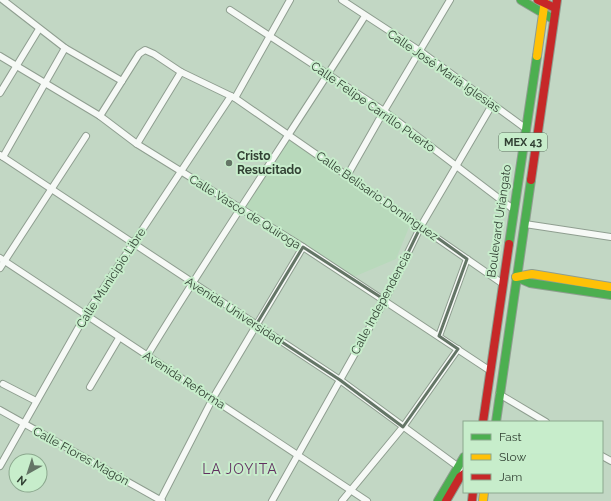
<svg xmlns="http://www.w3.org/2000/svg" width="611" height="501" viewBox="0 0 611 501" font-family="Raleway,sans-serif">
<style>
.built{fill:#b8d9bb}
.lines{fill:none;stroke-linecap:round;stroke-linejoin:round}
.street-casing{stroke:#8f9e90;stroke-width:8}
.fast-casing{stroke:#8f9e90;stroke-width:10}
.slow-casing{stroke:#8f9e90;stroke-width:10}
.jam-casing{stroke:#8f9e90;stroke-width:10}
.street{stroke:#f6f9f6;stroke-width:6}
.fast{stroke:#4caf50;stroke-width:8}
.slow{stroke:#ffc107;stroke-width:8}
.jam{stroke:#c62828;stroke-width:8}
.marked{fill:none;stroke:#647566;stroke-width:3;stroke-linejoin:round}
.poi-dot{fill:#647566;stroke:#c7edcb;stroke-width:1.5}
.labels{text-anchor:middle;stroke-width:4;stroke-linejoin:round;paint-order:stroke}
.shield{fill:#c7edcb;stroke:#5e7461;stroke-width:1}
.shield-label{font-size:11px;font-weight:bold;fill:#314033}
.street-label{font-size:12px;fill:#314033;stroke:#c7edcb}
.poi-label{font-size:12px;font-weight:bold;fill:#314033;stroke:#c7edcb;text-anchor:start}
.quarter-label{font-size:14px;letter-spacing:1px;fill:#612f60;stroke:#c7edcb}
</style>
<rect width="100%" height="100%" fill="#c2d7c4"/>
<polygon class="built" points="289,135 412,220 396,259 351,278 241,209"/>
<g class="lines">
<g class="street-casing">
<g id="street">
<polyline points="3,0 65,48 122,81"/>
<polyline points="342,0 420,51 525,128"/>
<polyline points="230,10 384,111 513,209"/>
<polyline points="0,56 100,116 137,144 303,247 489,370"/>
<polyline points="0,93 39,29"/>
<polyline points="235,98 290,0"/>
<polyline points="100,116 139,54 145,50 154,54 181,72 235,98 503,284"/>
<polyline points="137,144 181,72"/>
<polyline points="0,155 340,380 464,471"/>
<polyline points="3,157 65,48"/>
<polyline points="347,176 384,111 450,0"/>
<polyline points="525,224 611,237"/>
<polyline points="0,258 367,501"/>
<polyline points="0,268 86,136"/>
<polyline points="439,336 467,259"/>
<path d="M 147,356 C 217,241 293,130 365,16"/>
<polyline points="3,384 36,401"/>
<polyline points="90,387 119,338"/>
<polyline points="499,394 546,422"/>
<polyline points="0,410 162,501"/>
<polyline points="602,456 611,461"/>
<polyline points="0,466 85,316 231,96"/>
<polyline points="160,501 213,398 303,247"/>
<polyline points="272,501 385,300 421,226 492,105"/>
<polyline points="342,501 403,427 458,349"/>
</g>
</g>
<g class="fast-casing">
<g id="fast">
<polyline points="521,0 553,19"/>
<polyline points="509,244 537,56"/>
<polyline points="516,277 530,283 611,295"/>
<polyline points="496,422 531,180"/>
<polyline points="438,501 464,457"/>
</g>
</g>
<g class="slow-casing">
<g id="slow">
<polyline points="537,56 545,0"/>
<polyline points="516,277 532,274 611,287"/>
<polyline points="483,501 484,492"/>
</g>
</g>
<g class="jam-casing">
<g id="jam">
<polyline points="538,0 555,8"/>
<polyline points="531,180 557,0"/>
<polyline points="483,422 509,244"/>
<polyline points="446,501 460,477 464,474"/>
<polyline points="472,501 473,492"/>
</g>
</g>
<use href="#street" class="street"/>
<use href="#fast" class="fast"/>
<use href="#slow" class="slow"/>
<use href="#jam" class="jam"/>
</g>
<path class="marked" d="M 421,226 L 467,259 L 439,336 L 458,349 L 403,427 L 340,380 L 256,325 L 303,247 L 385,300 Z"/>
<circle class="poi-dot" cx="229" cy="163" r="4"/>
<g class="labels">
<rect class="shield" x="499" y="133" width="48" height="18" rx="3"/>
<g class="shield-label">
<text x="523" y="146">MEX 43</text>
</g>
<g class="street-label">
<text transform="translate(444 71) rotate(35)" y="4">Calle José María Iglesias</text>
<text transform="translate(373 107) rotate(35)" y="4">Calle Felipe Carrillo Puerto</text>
<text transform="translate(377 196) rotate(35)" y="4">Calle Belisario Domínguez</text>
<text transform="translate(245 212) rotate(32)" y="4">Calle Vasco de Quiroga</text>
<text transform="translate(499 221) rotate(-82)" y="4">Boulevard Uriangato</text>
<text transform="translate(111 278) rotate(-57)" y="4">Calle Municipio Libre</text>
<text transform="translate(381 303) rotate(-62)" y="4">Calle Independencia</text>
<text transform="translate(234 311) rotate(33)" y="4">Avenida Universidad</text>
<text transform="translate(184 380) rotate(33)" y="4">Avenida Reforma</text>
<text transform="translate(81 456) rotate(29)" y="4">Calle Flores Magón</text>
</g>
<g class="poi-label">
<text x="237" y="160">Cristo<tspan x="237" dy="14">Resucitado</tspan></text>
</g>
<g class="quarter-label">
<text x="240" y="474">LA JOYITA</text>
</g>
</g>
<rect x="463" y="421" width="140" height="72" fill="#c7edcb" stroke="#8ba88e"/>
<rect x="471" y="434" width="20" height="6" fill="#4caf50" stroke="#8ba88e"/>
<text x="499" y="441" font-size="12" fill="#314033">Fast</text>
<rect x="471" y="454" width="20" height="6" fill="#ffc107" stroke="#8ba88e"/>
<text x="499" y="461" font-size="12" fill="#314033">Slow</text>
<rect x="471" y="474" width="20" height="6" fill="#c62828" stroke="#8ba88e"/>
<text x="499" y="481" font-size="12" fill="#314033">Jam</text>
<g transform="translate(28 473) rotate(219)"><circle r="19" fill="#c7edcb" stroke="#8ba88e"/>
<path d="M0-3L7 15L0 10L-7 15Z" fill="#647566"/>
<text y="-6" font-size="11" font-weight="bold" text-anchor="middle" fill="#314033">N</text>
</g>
</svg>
